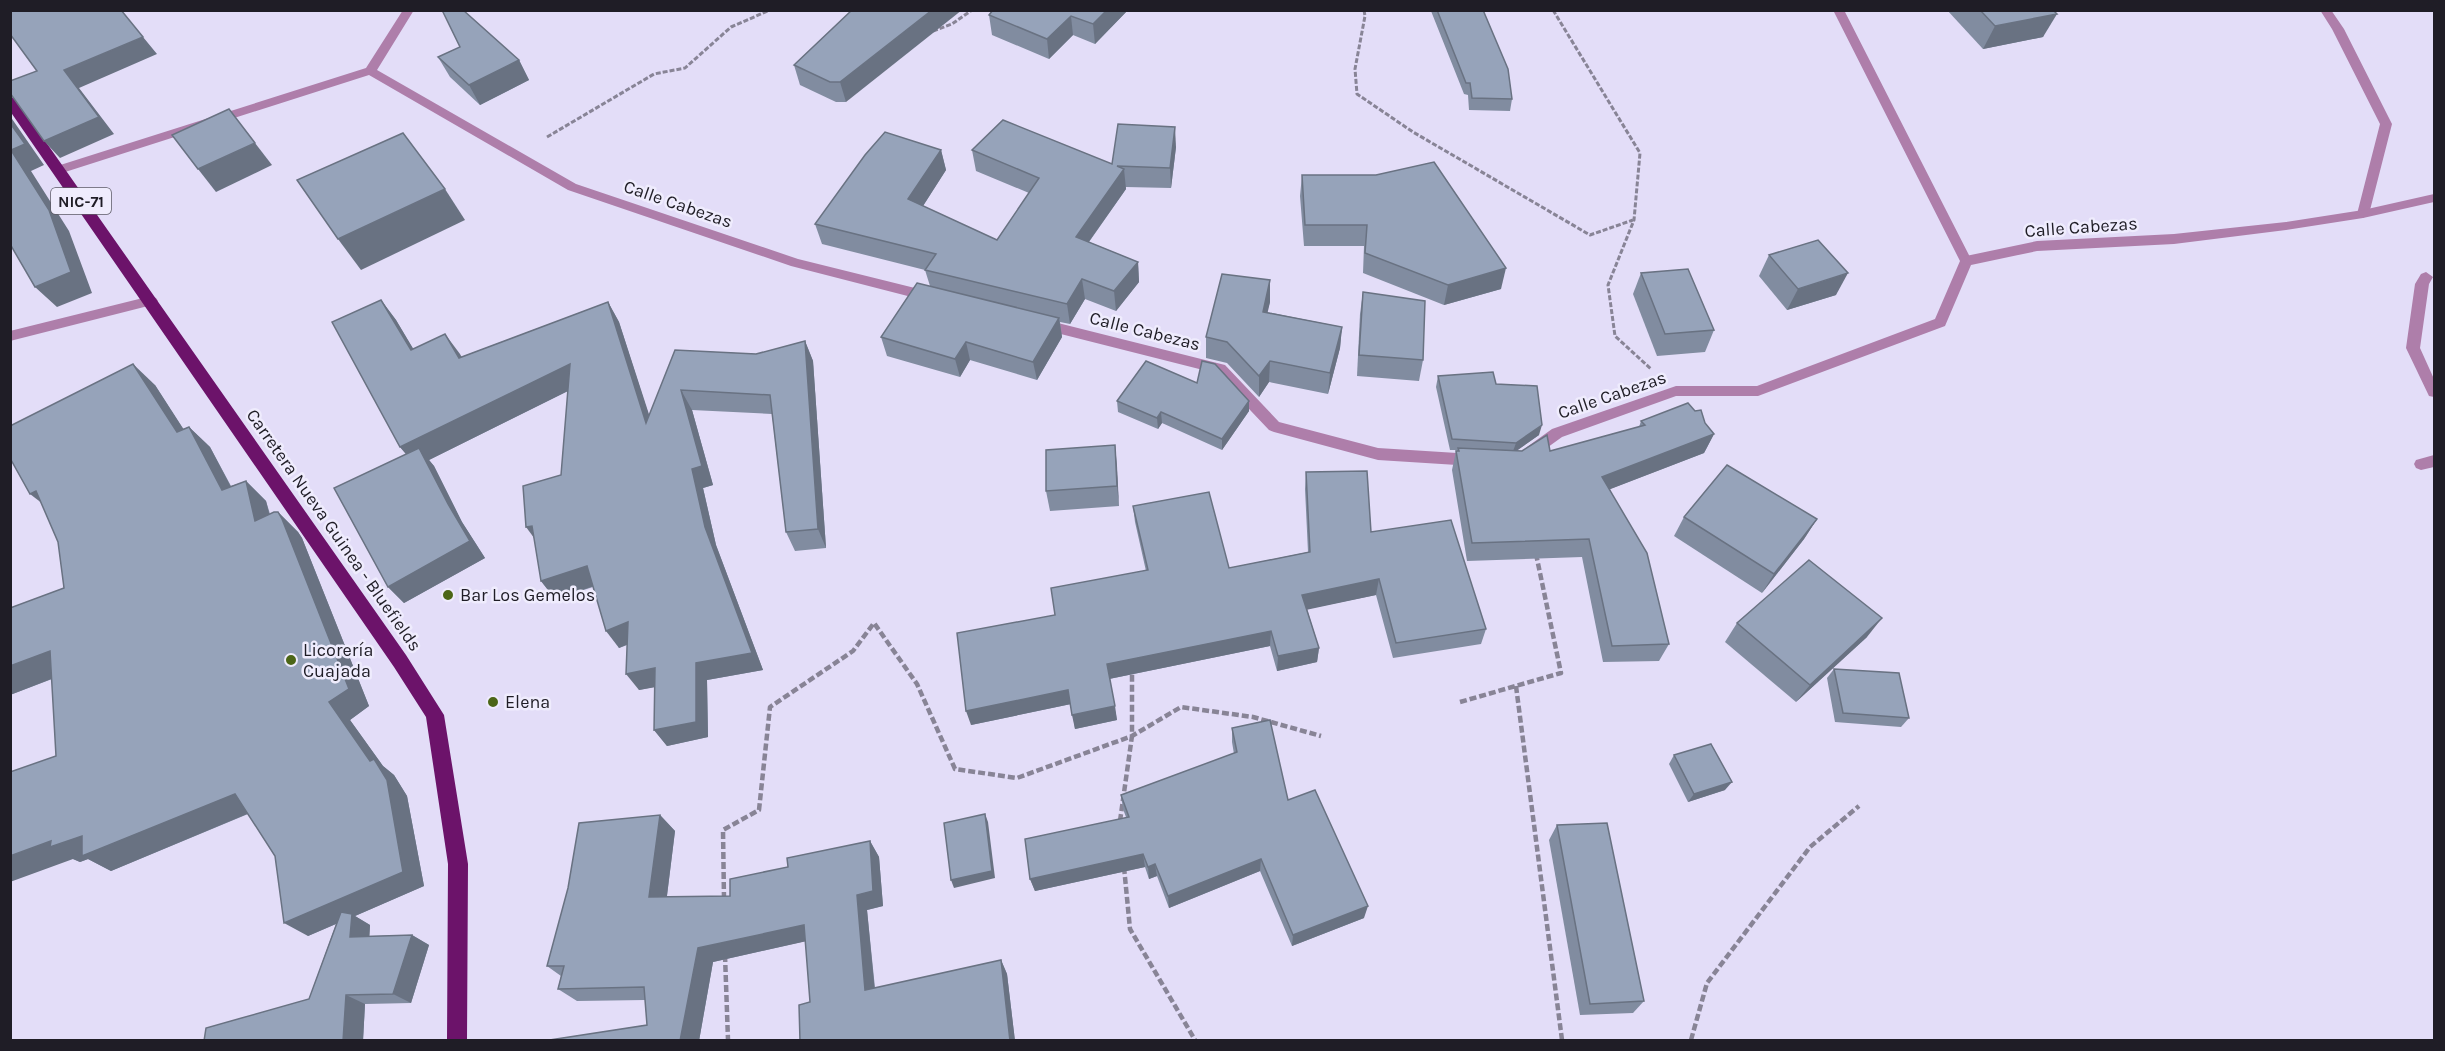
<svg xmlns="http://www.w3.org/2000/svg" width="2445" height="1051" viewBox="0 0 2445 1051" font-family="Karla,sans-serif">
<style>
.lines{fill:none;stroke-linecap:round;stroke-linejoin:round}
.path-far1{stroke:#888496;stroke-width:3;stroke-dasharray:5 2;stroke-linecap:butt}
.path{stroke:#888496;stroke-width:4.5;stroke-dasharray:7 3;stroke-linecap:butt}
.service{fill:#ae7eaa;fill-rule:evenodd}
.minor{fill:#ae7eaa;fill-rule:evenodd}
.tertiary{fill:#ae7eaa;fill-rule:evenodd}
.trunk{fill:#6c136a;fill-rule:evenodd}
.wall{fill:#818ca0}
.shaded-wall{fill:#697282}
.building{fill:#96a3ba;stroke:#697282;stroke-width:1.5}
.poi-dot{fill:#4c6617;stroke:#efecfd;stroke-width:2}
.labels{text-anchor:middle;stroke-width:5;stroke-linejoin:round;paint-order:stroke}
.shield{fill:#efecfd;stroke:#5d5b66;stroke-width:1.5}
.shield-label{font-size:16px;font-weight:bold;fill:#1f1d26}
.street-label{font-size:18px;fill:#1f1d26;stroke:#efecfd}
.poi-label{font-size:18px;fill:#1f1d26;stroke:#efecfd;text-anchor:start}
</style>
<rect width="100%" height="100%" fill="#e3ddf8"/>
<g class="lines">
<g class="path-far1">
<polyline points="1364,10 1365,16 1355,69 1357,94 1413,132 1590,235 1633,220"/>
<polyline points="1553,10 1640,153 1634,220 1608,285 1615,336 1651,369"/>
<polyline points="933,31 952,24 972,10"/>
<polyline points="547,137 654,74 685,68 731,27 770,10"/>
</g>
<g class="path">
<polyline points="352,676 368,671"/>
<polyline points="1516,686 1562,1040"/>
<polyline points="1460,702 1561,673 1536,554"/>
<polyline points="1120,821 1132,736 1132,670"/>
<polyline points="1124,867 1130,929 1195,1040"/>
<polyline points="724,899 723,830 759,810 770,707 853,651 874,623 917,684 955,769 1017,778 1132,736 1181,707 1253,717 1321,736"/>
<polyline points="725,955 728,1040"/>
<polyline points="1691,1040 1707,983 1810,847 1859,806"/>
</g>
<g class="service">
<polygon points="1833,10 1844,10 1972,261 1971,264 1961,264 1960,261"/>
<polygon points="2320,10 2331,10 2344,29 2392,124 2369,214 2363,218 2357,214 2380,124 2332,29"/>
</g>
<g class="minor">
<polygon points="403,10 414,10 377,70 576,184 798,259 931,292 938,297 931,302 791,266 568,190 369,75 62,173 58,174 52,170 54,167 366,68"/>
<polygon points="2434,194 2434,202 2363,218 2286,230 2174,244 2037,251 1971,265 1945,326 1758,396 1676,396 1562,437 1537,455 1527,455 1525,451 1527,447 1552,429 1676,386 1757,386 1935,319 1960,261 1966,256 2037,241 2174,234 2286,222 2363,210"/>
<polygon points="2426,272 2433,277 2429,284 2420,348 2434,379 2434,397 2429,396 2406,348 2415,284 2421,274"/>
<polygon points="1042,319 1225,365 1279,422 1378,448 1473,454 1478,456 1480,460 1478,464 1473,466 1378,460 1274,432 1269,430 1215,373 1037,328 1035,324"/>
<polygon points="2434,455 2434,467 2421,470 2416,468 2414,464 2416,460"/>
</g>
<polygon class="tertiary" points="151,296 156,298 158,301 156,304 10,341 10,331"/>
<polygon class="trunk" points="10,97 15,98 406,655 444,715 468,864 467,1040 447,1040 448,864 426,717 394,667 10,111"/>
</g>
<g class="wall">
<polygon points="852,10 846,102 836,102 800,85 794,65"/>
<polygon points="993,10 1128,10 1095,44 1073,35 1049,59 992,35 989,15"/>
<polygon points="1483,10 1512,99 1510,111 1469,110 1468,95 1464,94 1431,11"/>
<polygon points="1947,10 2053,10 2043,37 1983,49"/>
<polygon points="460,47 519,60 529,80 480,105 450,77 438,57"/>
<polygon points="1176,147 1171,188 1126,187 1126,189 1089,242 1138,262 1139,282 1116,311 1085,299 1070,324 1060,322 1062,337 1037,380 970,360 960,377 887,356 881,337 930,286 925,270 822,244 815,224 941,150 946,170 923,206 997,240 1029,193 976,171 972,150 1112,164"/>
<polygon points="1302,175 1501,289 1444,305 1363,273 1364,246 1304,246 1300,196"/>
<polygon points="1769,255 1836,295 1787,310 1759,276"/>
<polygon points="1641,273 1714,330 1705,352 1657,356 1633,294"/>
<polygon points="1270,280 1270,302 1267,312 1342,327 1340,348 1328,394 1269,382 1259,397 1227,363 1206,358 1206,337"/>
<polygon points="1363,292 1423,360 1419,381 1357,376 1360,314"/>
<polygon points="381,300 396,320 413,349 461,357 608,302 619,322 649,416 675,350 756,354 805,341 813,361 826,548 795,551 786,532 772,414 692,410 713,485 703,488 716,545 763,670 707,680 708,737 667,746 654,730 654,687 639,690 627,645 619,648 593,587 555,599 541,581 561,475 568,391 429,460 434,466 462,522 485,558 404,603 388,587 406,454 400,447"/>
<polygon points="1438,376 1496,384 1539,435 1516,451 1550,451 1639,427 1641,421 1705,423 1714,434 1704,453 1610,489 1669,644 1659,661 1603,662 1582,557 1467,561 1452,470 1456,451 1457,450 1450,450 1436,387"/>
<polygon points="155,385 183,429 189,427 210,447 231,486 246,481 266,501 270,514 278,512 298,532 302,538 369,706 350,720 383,766 394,775 407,796 424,886 355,916 370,925 369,936 412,935 429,945 411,1003 365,1004 363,1041 204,1041 309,999 336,924 308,936 275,856 248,814 111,871 88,859 80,862 73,859 56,756 52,679 10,695 10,608 64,588 58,542"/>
<polygon points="1117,401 1249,411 1222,450 1162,423 1158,429 1118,412"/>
<polygon points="1115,445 1119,506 1050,511 1046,491"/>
<polygon points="1306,472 1371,532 1486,629 1481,644 1393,658 1376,595 1307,609 1319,648 1317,662 1277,671 1270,646 1109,679 1117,720 1075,729 1071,704 971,725 1055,615 1146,571 1135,522 1133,506 1229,568 1308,552 1305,489"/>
<polygon points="1684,517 1817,519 1804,539 1762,593 1674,536"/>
<polygon points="1737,623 1867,637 1796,702 1725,642"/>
<polygon points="1834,669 1909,718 1901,727 1835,722 1827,678"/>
<polygon points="1232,728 1288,800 1364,918 1292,946 1260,871 1169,908 1157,876 1149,879 1145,867 1035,891 1030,879 1126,817 1123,809 1121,795 1234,754 1232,742"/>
<polygon points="1674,755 1725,790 1688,802 1669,764"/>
<polygon points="660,815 675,831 667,896 730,896 788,867 870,841 879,857 883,906 867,910 875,988 1001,960 1007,974 1015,1041 800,1041 810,1002 806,941 713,962 699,1041 543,1041 647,1025 645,1000 577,1001 558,989 561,976 547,966"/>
<polygon points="1557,825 1644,1001 1633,1013 1580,1015 1549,840"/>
</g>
<g class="shaded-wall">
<polygon points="932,10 962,10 846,102 840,82"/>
<polygon points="1107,10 1128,10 1095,44 1093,24"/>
<polygon points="2057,14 2043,37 1983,49 1995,26"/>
<polygon points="1071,16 1073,35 1049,59 1047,39"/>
<polygon points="143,37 157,54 79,88 114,134 60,158 44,141 64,70"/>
<polygon points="519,60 529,80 480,105 469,85"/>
<polygon points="10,116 44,165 31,171 69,231 92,293 57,307 35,287 11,150"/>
<polygon points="1175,127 1176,147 1171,188 1170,168"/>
<polygon points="255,143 272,165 216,192 198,169"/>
<polygon points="941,150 946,170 914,220 908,199"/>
<polygon points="1124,169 1126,189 1078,257 1076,237"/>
<polygon points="445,189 465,220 361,270 338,239"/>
<polygon points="1138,262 1139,282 1116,311 1114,291"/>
<polygon points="1506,268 1501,289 1444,305 1448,285"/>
<polygon points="1848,273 1836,295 1787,310 1798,289"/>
<polygon points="1082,279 1085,299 1070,324 1067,304"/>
<polygon points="1270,280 1270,302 1263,333 1263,312"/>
<polygon points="381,300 396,320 426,370 411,350"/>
<polygon points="608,302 619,322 658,442 646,423"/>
<polygon points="1059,318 1062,337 1037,380 1033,362"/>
<polygon points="1342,327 1340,348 1328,394 1330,373"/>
<polygon points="445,334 460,354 473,377 459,358"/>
<polygon points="805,341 813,361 826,548 818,529"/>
<polygon points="966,342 970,360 960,377 955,359"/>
<polygon points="1270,361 1269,382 1259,397 1259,376"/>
<polygon points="133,364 155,385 199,453 177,432"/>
<polygon points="570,364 582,384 429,460 434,466 462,522 485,558 404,603 388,587 416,466 400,447"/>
<polygon points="681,390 692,410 713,485 703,488 716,545 763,670 707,680 708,737 667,746 654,730 696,663 692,469"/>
<polygon points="1249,401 1249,411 1222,450 1222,439"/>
<polygon points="1161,412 1162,423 1158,429 1157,418"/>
<polygon points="1542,425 1539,435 1512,454 1516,443"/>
<polygon points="189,427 210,447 243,510 222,490"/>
<polygon points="1714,434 1704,453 1595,495 1602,477"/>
<polygon points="1115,445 1117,466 1119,506 1117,486"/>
<polygon points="246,481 266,501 276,541 255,521"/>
<polygon points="36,491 56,514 30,494"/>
<polygon points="278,512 298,532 302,538 369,706 350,720 383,766 394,775 407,796 424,886 355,916 370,925 369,947 350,937 352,917 308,936 284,923 370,761 329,702"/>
<polygon points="1817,519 1804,539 1762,593 1774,574"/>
<polygon points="532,526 540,546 526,527"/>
<polygon points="587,566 600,584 555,599 541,581"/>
<polygon points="1379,579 1376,595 1301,611 1302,595"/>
<polygon points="1882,618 1867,637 1796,702 1810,685"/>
<polygon points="628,622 640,639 619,648 606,631"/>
<polygon points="1271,631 1270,646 1109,679 1107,664"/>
<polygon points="1319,648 1317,662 1277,671 1278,656"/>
<polygon points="50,651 77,669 10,695 10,666"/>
<polygon points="655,668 667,685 639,690 626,674"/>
<polygon points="1068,690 1071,704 971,725 966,711"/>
<polygon points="1115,706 1117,720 1075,729 1072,715"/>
<polygon points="1732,782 1725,790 1688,802 1694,794"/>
<polygon points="235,794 259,809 111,871 88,859 80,862 73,859 10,882 10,856 51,841 82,836"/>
<polygon points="985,814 988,822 995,878 954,888 951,880"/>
<polygon points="660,815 675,831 665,911 649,897"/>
<polygon points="870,841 879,857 883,906 867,910 876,1003 865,990 857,895"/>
<polygon points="1143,854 1145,867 1035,891 1030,879"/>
<polygon points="1261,859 1260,871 1169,908 1168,896"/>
<polygon points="1155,864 1157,876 1149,879 1148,867"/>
<polygon points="1368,906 1364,918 1292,946 1293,935"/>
<polygon points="804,925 816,939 713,962 699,1041 680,1041 698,948"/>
<polygon points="412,935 429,945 411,1003 393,994"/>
<polygon points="1001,960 1007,974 1015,1041 1010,1041"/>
<polygon points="346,995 365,1004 363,1041 343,1041"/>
</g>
<g class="building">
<polygon points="10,10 121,10 143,37 64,70 99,117 44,141 10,93 10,81 37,71 10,34"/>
<polygon points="442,10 463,10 519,60 469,85 438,57 460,47"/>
<polygon points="852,10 932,10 840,82 830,82 794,65"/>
<polygon points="993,10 1107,10 1093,24 1071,16 1047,39 989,15"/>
<polygon points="1437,10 1483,10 1508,69 1512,99 1472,98 1470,83 1466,83"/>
<polygon points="1980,10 2053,10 2057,14 1995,26"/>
<polygon points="229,109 255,143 198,169 172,135"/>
<polygon points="1003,120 1112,164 1118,124 1175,127 1170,168 1117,166 1124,169 1076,237 1138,262 1114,291 1082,279 1067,304 925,270 936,254 815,224 865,155 885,132 941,150 908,199 997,240 1039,178 972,150"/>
<polygon points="10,123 25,144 11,150 49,210 71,272 35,287 10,244"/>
<polygon points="403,133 445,189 338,239 297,180"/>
<polygon points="1434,162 1506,268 1448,285 1365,253 1367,225 1305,225 1302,175 1376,175"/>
<polygon points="1818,240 1848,273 1798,289 1769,255"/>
<polygon points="1688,269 1714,330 1665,334 1641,273"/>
<polygon points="1222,274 1270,280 1263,312 1342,327 1330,373 1270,361 1259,376 1227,342 1206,337"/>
<polygon points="917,283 1059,318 1033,362 966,342 955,359 881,337"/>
<polygon points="1363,292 1425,301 1423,360 1359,355"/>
<polygon points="381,300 411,350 445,334 459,358 608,302 646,423 675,350 756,354 805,341 818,529 786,532 770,395 681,390 702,466 692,469 705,527 752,653 696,663 696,722 654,730 655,668 626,674 628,622 606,631 587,566 541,581 532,526 526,527 523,486 561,475 570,364 400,447 332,322"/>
<polygon points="1146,361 1197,383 1202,361 1215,364 1249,401 1222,439 1161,412 1157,418 1117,401"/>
<polygon points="133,364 177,432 189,427 222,490 246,481 255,521 274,512 278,512 282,519 349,689 329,702 370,761 374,759 387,780 403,872 284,923 275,856 235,794 82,856 82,836 50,847 51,841 10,856 10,772 56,756 50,651 10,666 10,608 64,588 58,542 36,491 30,494 10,458 10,426"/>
<polygon points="1493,372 1496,384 1537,386 1542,425 1516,443 1452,439 1438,376"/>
<polygon points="1688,403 1695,411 1701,410 1705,423 1714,434 1602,477 1647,553 1669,644 1612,646 1589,539 1472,543 1456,451 1459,451 1458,448 1522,451 1547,435 1550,451 1645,425 1641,421"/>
<polygon points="1115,445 1117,486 1046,491 1046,450"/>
<polygon points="419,448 448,504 470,541 388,587 334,488"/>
<polygon points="1727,465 1817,519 1774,574 1684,517"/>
<polygon points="1367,471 1371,532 1451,520 1486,629 1396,643 1379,579 1302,595 1319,648 1278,656 1271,631 1107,664 1115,706 1072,715 1068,690 966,711 957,633 1055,615 1051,588 1148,570 1133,506 1209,492 1229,568 1310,552 1306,472"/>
<polygon points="1809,560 1882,618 1810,685 1737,623"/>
<polygon points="1834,669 1899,673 1909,718 1843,713"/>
<polygon points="1270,720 1288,800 1315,790 1368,906 1293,935 1261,859 1168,896 1155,864 1148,867 1143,854 1030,879 1025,839 1129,817 1121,795 1237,752 1232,728"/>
<polygon points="1711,744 1732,782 1694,794 1674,755"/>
<polygon points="985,814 992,871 951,880 944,823"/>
<polygon points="660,815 649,897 730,896 730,879 788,867 787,858 870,841 873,891 857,895 865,990 1001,960 1010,1041 800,1041 799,1005 810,1002 804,925 698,948 680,1041 543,1041 647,1025 644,987 558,989 564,966 547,966 568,888 579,823"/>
<polygon points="1607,823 1644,1001 1590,1004 1557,825"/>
<polygon points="341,912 352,914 350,937 412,935 393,994 346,995 343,1041 204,1041 206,1028 309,999"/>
</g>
<g class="poi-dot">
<circle cx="448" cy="595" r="6"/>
<circle cx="291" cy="660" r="6"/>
<circle cx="493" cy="702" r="6"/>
</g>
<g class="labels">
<rect class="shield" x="51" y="188" width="60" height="26" rx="4.5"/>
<g class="shield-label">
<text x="81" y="207">NIC-71</text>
</g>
<g class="street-label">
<text transform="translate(678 204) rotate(19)" y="6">Calle Cabezas</text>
<text transform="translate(2081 227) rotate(-4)" y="6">Calle Cabezas</text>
<text transform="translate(1145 331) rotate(14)" y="6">Calle Cabezas</text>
<text transform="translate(1612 395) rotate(-19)" y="6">Calle Cabezas</text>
<text transform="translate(334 530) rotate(55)" y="6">Carretera Nueva Guinea - Bluefields</text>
</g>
<g class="poi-label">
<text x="460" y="601">Bar Los Gemelos</text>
<text x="303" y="656">Licorería<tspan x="303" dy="21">Cuajada</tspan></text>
<text x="505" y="708">Elena</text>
</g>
</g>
<rect width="2445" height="1051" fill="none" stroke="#1f1d26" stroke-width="24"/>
</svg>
